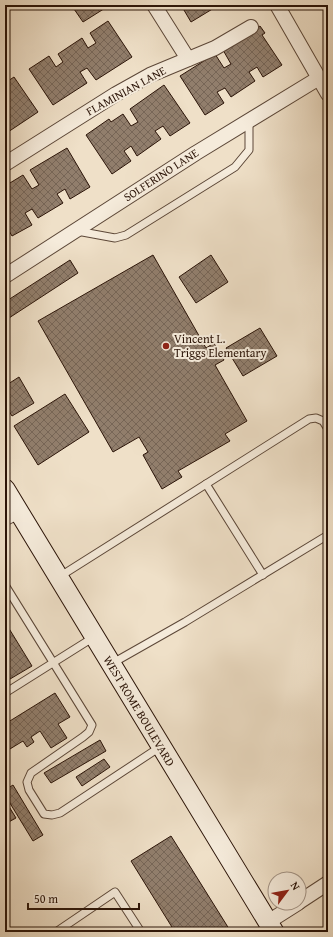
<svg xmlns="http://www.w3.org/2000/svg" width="333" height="937" viewBox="0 0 333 937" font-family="'Gentium Book Plus',serif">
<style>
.building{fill:url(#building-cross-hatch);stroke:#2b1408}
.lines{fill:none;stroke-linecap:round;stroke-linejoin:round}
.lane-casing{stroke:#5c4738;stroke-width:9}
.street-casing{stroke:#5c4738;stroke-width:16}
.secondary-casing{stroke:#2b1408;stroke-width:21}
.lane{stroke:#f5ebdb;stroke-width:7}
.street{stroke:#f5ebdb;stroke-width:14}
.secondary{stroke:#f5ebdb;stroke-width:19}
.poi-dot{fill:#8f2418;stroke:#f5ebdb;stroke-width:1.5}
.labels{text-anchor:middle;stroke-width:4;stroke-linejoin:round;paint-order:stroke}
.street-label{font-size:12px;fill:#2b1408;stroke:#f5ebdb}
.poi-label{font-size:12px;fill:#2b1408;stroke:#f5ebdb;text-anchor:start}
</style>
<defs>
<pattern id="building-cross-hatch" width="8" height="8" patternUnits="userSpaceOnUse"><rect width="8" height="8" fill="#917e6c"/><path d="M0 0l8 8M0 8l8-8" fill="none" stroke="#776657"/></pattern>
</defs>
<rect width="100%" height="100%" fill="#efe0c8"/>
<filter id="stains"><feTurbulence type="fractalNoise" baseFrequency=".005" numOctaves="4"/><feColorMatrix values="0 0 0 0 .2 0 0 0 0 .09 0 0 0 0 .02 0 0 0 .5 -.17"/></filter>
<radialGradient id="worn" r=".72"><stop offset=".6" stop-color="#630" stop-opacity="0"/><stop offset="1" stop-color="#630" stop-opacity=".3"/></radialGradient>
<g class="building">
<polygon points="80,5 110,5 83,22 74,9"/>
<polygon points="176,5 219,5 191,22 181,5 178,7"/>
<polygon points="108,21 132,57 96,80 87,68 80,72 87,83 53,105 29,69 49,56 56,67 63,62 58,54 82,38 88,48 96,43 90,33"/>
<polygon points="260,26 265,33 262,35 282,65 263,77 257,67 249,72 255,81 231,97 225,88 217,92 224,103 205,115 180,76 215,54 224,68 231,64 223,50"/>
<polygon points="14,77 38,112 5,134 5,83"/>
<polygon points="164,85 190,123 170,136 163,126 155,131 161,139 137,156 131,146 124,151 131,161 112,174 86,135 109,119 111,122 123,114 131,126 138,122 130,109"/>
<polygon points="67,148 90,187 70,199 65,189 57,194 63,203 38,218 32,209 25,213 32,225 12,236 5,224 5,186 23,175 32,189 39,185 30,170"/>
<polygon points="153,255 206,348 214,343 224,360 215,365 247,421 225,434 230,441 178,471 182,477 162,489 143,455 148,452 139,437 113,452 38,321"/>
<polygon points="211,255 228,282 196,303 179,277"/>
<polygon points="70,260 78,273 9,318 5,311 5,302"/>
<polygon points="260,328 277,356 243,376 226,348"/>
<polygon points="19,377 34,403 12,416 5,405 5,386"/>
<polygon points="65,394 89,432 38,465 14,426"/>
<polygon points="5,622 32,666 5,682"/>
<polygon points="55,693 70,717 58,724 67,738 51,748 40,731 31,737 34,742 27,747 23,741 5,752 5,724"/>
<polygon points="100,740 106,751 51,783 44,773"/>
<polygon points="104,759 110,767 82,786 76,777"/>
<polygon points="13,785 43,835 33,841 5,795 5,790"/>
<polygon points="5,800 16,818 5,824"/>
<polygon points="171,836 231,932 175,932 131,861"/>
</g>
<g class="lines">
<g class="lane-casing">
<g id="lane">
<polyline points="77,231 115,238 126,235 235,167 249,150 249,120"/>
<polyline points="206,484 263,575"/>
<polyline points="5,522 19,515"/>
<polyline points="59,577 309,419 316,418 323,421 328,429"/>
<polyline points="5,585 92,725 89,732 83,737 31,773 27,782 29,790 44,814 52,815 60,813 160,747"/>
<polyline points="111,664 185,622 328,535"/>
<polyline points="5,693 94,637"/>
<polyline points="56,932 115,892 141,932"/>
</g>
</g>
<g class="street-casing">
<g id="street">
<polyline points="154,5 188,59"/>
<polyline points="277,5 328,94"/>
<polyline points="5,164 116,94 150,75 215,48 251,27"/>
<polyline points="5,276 196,153 319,78"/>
<polyline points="299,902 328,883"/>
<polyline points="268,922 298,903"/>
</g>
</g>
<g class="secondary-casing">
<polyline id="secondary" points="5,489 274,932"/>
</g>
<use href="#lane" class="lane"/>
<use href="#street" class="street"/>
<use href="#secondary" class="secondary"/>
</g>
<circle class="poi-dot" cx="166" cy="346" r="4"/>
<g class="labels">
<g class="street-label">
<text transform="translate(126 91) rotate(-29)" y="4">FLAMINIAN LANE</text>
<text transform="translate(161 175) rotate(-33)" y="4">SOLFERINO LANE</text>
<text transform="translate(139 711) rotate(59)" y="4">WEST ROME BOULEVARD</text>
</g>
<g class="poi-label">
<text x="174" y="343">Vincent L.<tspan x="174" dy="14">Triggs Elementary</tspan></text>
</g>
</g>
<rect width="333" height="937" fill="none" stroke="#efe0c8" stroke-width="20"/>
<rect x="6" y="6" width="321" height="925" fill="none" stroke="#2b1408" stroke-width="2"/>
<rect x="10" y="10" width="313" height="917" fill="none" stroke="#2b1408"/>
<g transform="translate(287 891) rotate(58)"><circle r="19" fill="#f5ebdb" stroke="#a49587"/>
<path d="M0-3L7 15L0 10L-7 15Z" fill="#8f2418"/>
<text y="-6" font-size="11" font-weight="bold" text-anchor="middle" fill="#2b1408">N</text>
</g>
<path d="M28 903v6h111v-6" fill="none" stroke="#2b1408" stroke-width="2"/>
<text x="34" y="903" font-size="12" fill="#2b1408" stroke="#f5ebdb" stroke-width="3" paint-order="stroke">50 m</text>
<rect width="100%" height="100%" filter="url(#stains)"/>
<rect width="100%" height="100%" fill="url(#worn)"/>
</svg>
